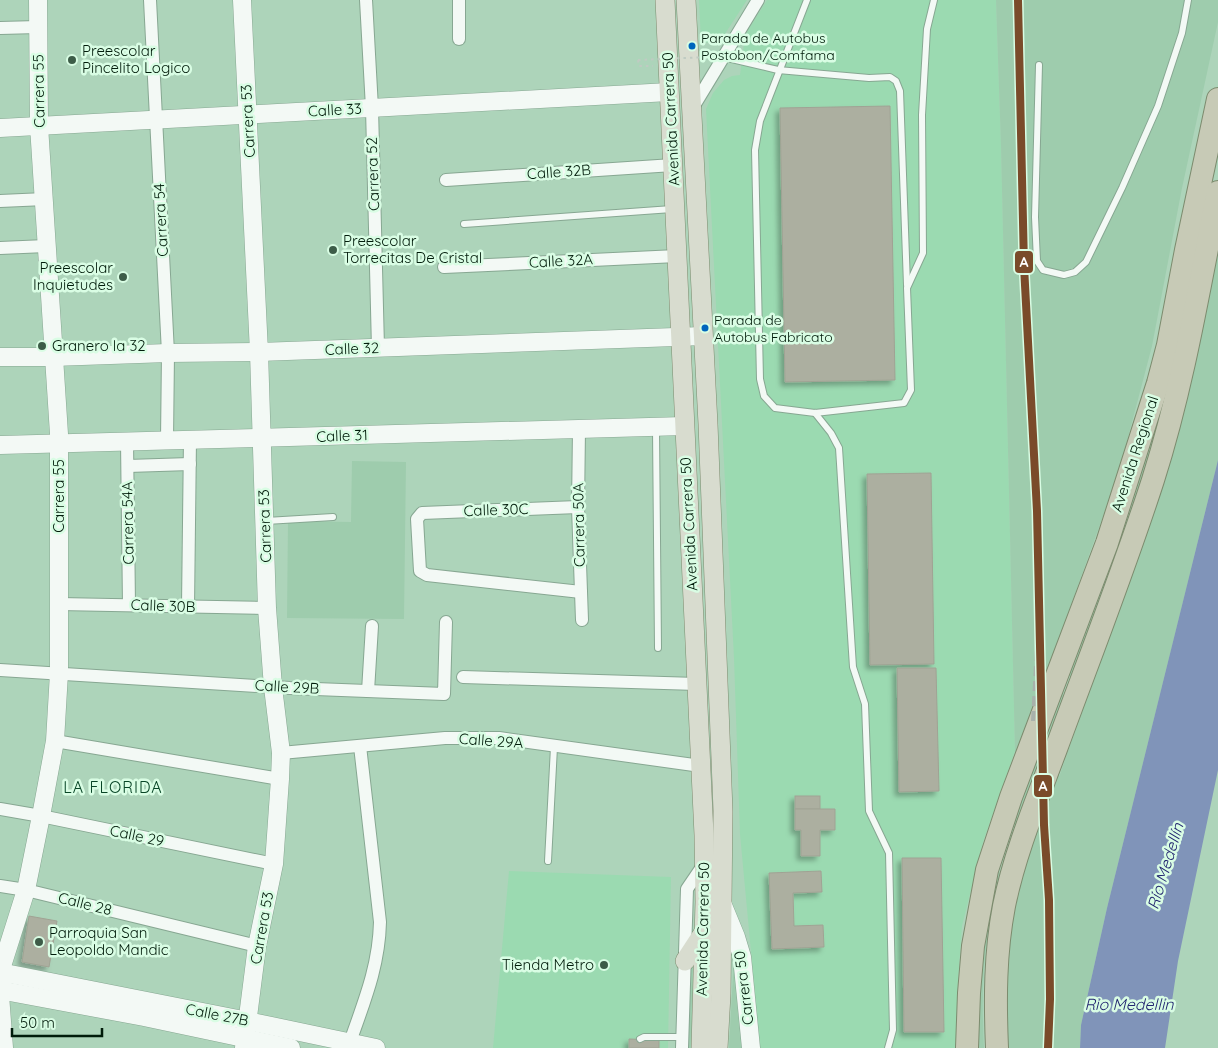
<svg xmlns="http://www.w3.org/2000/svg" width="1218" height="1048" viewBox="0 0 1218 1048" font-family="Quicksand,sans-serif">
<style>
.built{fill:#9bdab1}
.green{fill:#9eccad}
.water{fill:#8094b9}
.building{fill:#acafa0;stroke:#a0a394;filter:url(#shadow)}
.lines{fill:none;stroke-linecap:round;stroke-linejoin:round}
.lane-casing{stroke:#87a792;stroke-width:8}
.street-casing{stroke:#87a792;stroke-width:14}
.secondary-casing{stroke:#87a792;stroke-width:19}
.primary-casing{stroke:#7c8b6e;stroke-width:20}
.highway-casing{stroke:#7c8b6e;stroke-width:24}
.path{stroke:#bfcbc2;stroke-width:2;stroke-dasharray:2.5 4;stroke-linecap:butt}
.lane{stroke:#f3f9f5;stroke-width:6}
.street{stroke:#f3f9f5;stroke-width:12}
.secondary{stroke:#f3f9f5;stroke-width:18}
.primary{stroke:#d8dccf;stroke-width:19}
.highway{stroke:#c7cab6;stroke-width:22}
.rail{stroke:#a8b1ab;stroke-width:4;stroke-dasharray:10 5;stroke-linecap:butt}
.path-bridge{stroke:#bfcbc2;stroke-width:2;stroke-dasharray:2.5 4;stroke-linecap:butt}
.metro-1-casing{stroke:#d9fde4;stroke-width:11}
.metro-1{stroke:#7a4b2a;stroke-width:8}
.bus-dot{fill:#0065bd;stroke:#d9fde4;stroke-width:2}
.poi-dot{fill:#3d5c48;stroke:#d9fde4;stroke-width:2}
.labels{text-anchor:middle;stroke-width:5;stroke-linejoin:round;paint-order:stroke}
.bus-label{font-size:14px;fill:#001b0a;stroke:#d9fde4;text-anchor:start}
.poi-label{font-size:15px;fill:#001b0a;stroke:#d9fde4;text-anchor:start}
.street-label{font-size:15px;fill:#001b0a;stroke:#d9fde4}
.neighbourhood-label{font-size:16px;letter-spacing:1px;fill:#084526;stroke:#d9fde4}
.water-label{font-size:16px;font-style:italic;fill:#222570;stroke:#d9fde4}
.line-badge{stroke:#d9fde4;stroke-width:2}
.badge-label{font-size:14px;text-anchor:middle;font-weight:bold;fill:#fff}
</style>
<defs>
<filter id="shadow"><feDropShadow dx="-4" dy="4" stdDeviation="2.5" flood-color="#0004"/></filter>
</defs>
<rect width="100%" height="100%" fill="#add4ba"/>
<g class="built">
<polygon points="699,0 747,0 719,43 701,42"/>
<polygon points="767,0 996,0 1001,145 1015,751 983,842 962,926 958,982 956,1048 760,1048 740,834 734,658 706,109 713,93 724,80 732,76 740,75 745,35"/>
<polygon points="509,871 671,877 668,1048 493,1048"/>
</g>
<g class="green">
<polygon points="996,0 1218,0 1218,22 1182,188 1152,346 1119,472 1067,616 1059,777 1133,566 1218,221 1218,460 1107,908 1081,1025 1080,1048 1007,1048 1004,990 1014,909 1015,751 1001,145"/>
<polygon points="1176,360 1145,475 1072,677 1065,674"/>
<polygon points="352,461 406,462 404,619 287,618 288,521 351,522"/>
<path d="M 998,866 C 1004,887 992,912 988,934 C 982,972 982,1010 984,1048 L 974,1048 L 973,1006 Z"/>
<polygon points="734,956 744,1048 729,1048"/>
<polygon points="690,961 694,961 691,1048 687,1048"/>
</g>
<polygon class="water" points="1218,460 1218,770 1178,961 1165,1048 1080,1048 1081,1025 1107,908"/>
<g class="building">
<polygon points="890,106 895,380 785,382 780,108"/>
<polygon points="931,473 934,664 870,665 867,474"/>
<polygon points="897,668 936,668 939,791 899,792"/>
<rect x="795" y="796" width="25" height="13"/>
<polygon points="795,809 835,809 835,830 820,830 820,856 801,856 801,830 795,830"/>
<polygon points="902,858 941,858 944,1032 904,1032"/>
<polygon points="821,871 822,892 793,893 794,926 823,925 824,947 772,949 769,873"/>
<polygon points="29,916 57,921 49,967 22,962"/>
<polygon points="629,1039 659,1040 659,1048 629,1048"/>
</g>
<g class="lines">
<g class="lane-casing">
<g id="lane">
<polyline points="807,0 760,121 755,150 760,379 764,396 775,408 815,413 904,403 911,390 907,288 923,253 922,115 927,29 934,0"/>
<polyline points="723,57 778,70 869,78 890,77 896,81 900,91 907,285"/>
<polyline points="1039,65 1035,217 1037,261 1043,270 1064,275 1075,272 1086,262 1122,188 1158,106 1182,33 1188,0"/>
<polyline points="464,224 672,209"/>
<polyline points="815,413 831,433 839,448 853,667 865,704 869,811 889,853 893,1030 888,1048"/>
<polyline points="656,429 658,648"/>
<polyline points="266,521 333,517"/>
<polyline points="548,861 554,747"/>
<polyline points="640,1039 644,1037 683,1037"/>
</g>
</g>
<g class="street-casing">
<g id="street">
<polyline points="150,0 168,353 167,440"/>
<polyline points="366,0 372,108 378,348"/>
<polyline points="459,0 459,39"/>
<polyline points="0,28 38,27"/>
<polyline points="692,109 758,0"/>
<polyline points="446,180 673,165"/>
<polyline points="0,201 45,199"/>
<polyline points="0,248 46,246"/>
<polyline points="444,267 677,256"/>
<polyline points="579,429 578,507 582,620"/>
<polyline points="127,441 129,605"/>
<polyline points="128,466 190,464"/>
<polyline points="578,507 422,513 417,519 420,571 427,575 581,592"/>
<polyline points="59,604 267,608"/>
<polyline points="188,607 190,439"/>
<polyline points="0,670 290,688 444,694 446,622"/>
<polyline points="463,677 697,684"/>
<polyline points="368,691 372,626"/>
<polyline points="55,741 280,779"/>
<polyline points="281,753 445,738 499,738 701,766"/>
<polyline points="0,809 41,816 274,864"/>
<polyline points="0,886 26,890 257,946"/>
<path d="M 350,1042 C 364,1002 379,966 380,922 L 360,746"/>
<polyline points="682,1048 687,889 704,864"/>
</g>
</g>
<g class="secondary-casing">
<g id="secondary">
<polyline points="242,0 259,352 267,608 273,687 281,753 280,779 274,864 257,946 244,1048"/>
<polyline points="0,128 669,92"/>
<polyline points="0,357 53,357 168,353 259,352 703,336"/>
<polyline points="0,445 684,426"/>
<polyline points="722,903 736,937 742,957 751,1048"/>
<polyline points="0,972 238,1019 376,1048"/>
<polyline points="0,986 3,963 26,890 41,816 55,741 59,673 59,434 39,126 38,0"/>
<polyline points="0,990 144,1017 291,1048"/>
<polyline points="0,995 4,1048"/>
</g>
</g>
<g class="primary-casing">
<g id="primary">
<polyline points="665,0 704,835 705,902 701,1048"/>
<polyline points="686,0 708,424 723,811 721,994 718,1048"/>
<polyline points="685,961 704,932"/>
</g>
</g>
<g class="highway-casing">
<g id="highway">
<polyline points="967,1048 969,993 973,946 987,870 1011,797 1107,543 1158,383 1168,345 1186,250 1218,99"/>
<path d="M 997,1048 C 995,1000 995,953 1004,906 C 1015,852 1037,800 1056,749 C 1089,659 1124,570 1153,480 C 1183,386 1199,288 1218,192"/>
</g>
</g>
<polyline class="path" points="638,60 639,66 653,66"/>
<use href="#lane" class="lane"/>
<use href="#street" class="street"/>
<use href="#secondary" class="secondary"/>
<use href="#primary" class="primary"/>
<use href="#highway" class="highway"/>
<polyline class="rail" points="1033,721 1039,608"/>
<polyline class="path-bridge" points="638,60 709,57"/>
<g class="metro-1-casing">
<polyline id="metro-1" points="1018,0 1024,266 1037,511 1044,825 1049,900 1050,999 1048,1048"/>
</g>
<use href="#metro-1" class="metro-1"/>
</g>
<g class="bus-dot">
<circle cx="692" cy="46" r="4.5"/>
<circle cx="705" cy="328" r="4.5"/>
</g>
<g class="poi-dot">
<circle cx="72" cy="60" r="5"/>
<circle cx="333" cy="250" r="5"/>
<circle cx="123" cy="277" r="5"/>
<circle cx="42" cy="346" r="5"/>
<circle cx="39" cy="942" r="5"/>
<circle cx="604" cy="965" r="5"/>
</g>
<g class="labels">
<g class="bus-label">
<text x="701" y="43">Parada de Autobus<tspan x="701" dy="17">Postobon/Comfama</tspan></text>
<text x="714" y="325">Parada de<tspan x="714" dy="17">Autobus Fabricato</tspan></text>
</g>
<g class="poi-label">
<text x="82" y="56">Preescolar<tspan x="82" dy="17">Pincelito Logico</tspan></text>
<text x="343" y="246">Preescolar<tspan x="343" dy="17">Torrecitas De Cristal</tspan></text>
<text x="113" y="273" text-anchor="end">Preescolar<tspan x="113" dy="17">Inquietudes</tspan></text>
<text x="52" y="351">Granero la 32</text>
<text x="49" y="938">Parroquia San<tspan x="49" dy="17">Leopoldo Mandic</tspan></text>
<text x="594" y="970" text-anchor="end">Tienda Metro</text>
</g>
<g class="street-label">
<text transform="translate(39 91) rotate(-91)" y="5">Carrera 55</text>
<text transform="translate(335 110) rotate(-3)" y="5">Calle 33</text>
<text transform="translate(671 119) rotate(-93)" y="5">Avenida Carrera 50</text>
<text transform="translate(248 121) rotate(-93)" y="5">Carrera 53</text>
<text transform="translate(559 172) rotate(-4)" y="5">Calle 32B</text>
<text transform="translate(373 174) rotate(-92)" y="5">Carrera 52</text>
<text transform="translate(161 220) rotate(-93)" y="5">Carrera 54</text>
<text transform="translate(561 261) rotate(-3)" y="5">Calle 32A</text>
<text transform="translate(352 349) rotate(-2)" y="5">Calle 32</text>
<text transform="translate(342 436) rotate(-2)" y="5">Calle 31</text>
<text transform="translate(1135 454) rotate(-72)" y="5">Avenida Regional</text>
<text transform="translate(59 496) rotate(-90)" y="5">Carrera 55</text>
<text transform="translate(496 510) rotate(-2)" y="5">Calle 30C</text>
<text transform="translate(128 523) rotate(-91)" y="5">Carrera 54A</text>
<text transform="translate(689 524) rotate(-93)" y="5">Avenida Carrera 50</text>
<text transform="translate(579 525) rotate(-91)" y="5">Carrera 50A</text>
<text transform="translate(265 526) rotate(-92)" y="5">Carrera 53</text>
<text transform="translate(163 606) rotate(2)" y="5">Calle 30B</text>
<text transform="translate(287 687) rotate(3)" y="5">Calle 29B</text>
<text transform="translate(491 741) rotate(4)" y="5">Calle 29A</text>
<text transform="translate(137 836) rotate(12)" y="5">Calle 29</text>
<text transform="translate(85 904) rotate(14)" y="5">Calle 28</text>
<text transform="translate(262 928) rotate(-80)" y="5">Carrera 53</text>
<text transform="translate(703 929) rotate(-89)" y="5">Avenida Carrera 50</text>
<text transform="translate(744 988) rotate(-97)" y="5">Carrera 50</text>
<text transform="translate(217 1015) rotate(11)" y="5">Calle 27B</text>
</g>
<g class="neighbourhood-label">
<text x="113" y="793">LA FLORIDA</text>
</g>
<g class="water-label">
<text transform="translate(1165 866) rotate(-73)" y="6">Río Medellín</text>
<text x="1129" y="1010">Rio Medellin</text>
</g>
</g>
<g class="line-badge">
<rect x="1014" y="250" width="20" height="24" rx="5" fill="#7a4b2a"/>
<rect x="1033" y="774" width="20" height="24" rx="5" fill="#7a4b2a"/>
</g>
<g class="badge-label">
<text x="1024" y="267">A</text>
<text x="1043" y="791">A</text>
</g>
<path d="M12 1028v8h90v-8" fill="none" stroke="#001b0a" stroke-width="2.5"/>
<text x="20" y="1028" font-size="15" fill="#001b0a" stroke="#d9fde4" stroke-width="4" paint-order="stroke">50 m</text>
</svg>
